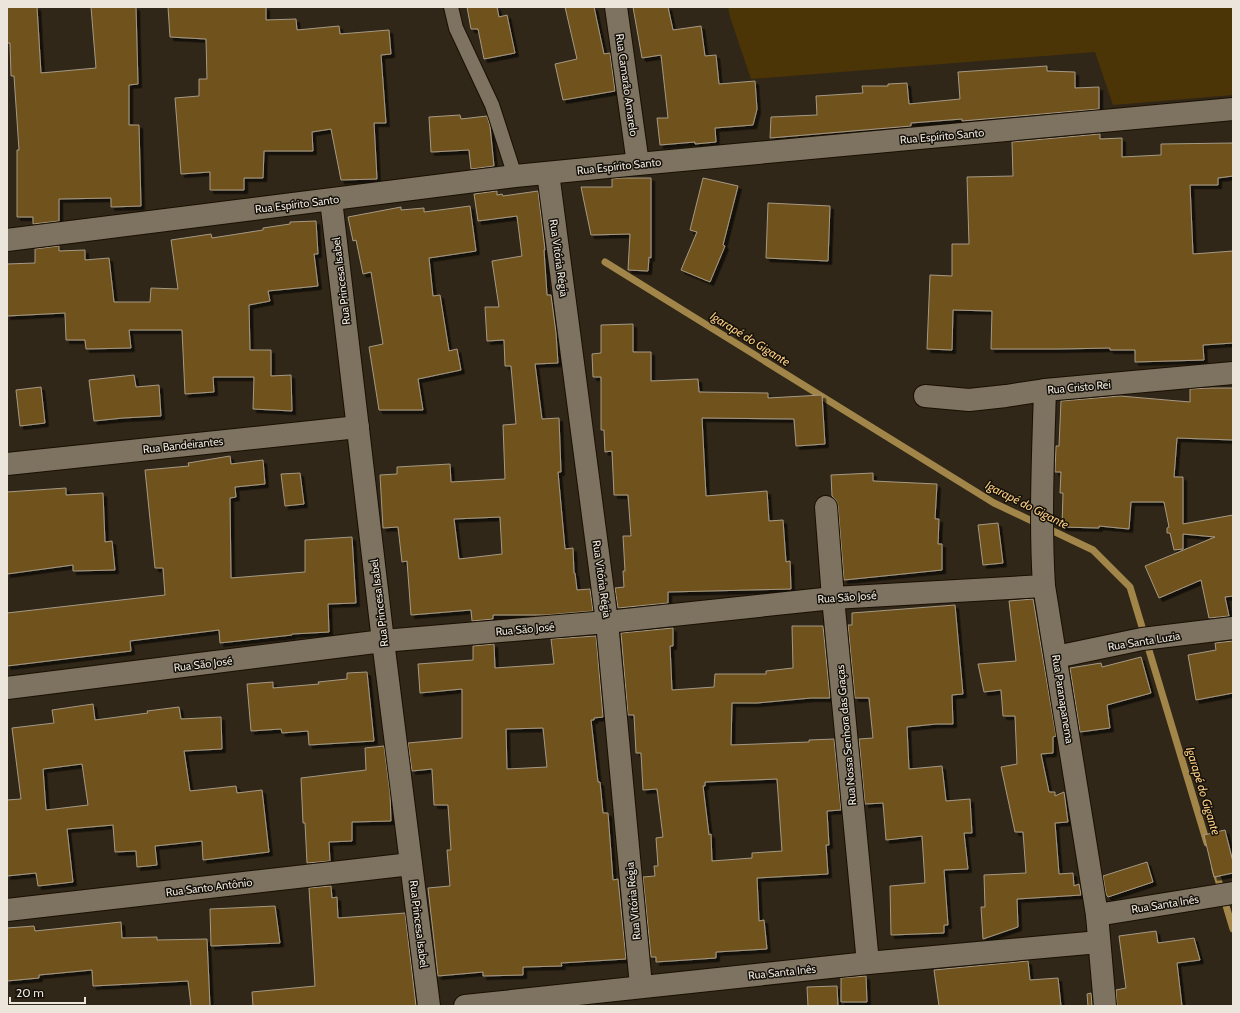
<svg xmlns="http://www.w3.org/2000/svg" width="1240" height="1013" viewBox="0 0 1240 1013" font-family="Cabin,sans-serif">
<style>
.green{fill:#4b3406}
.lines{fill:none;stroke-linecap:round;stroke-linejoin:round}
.stream{stroke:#a28548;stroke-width:7}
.building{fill:#70521b;stroke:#a59986;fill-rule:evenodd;filter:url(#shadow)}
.lane-casing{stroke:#191003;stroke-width:16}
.street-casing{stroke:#191003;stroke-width:24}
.lane{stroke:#7e7361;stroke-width:14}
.street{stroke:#7e7361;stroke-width:22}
.labels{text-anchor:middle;stroke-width:3;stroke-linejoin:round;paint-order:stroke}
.street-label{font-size:11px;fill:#ebe5db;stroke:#15110a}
.water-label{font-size:12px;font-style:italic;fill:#f8cb81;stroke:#15110a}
</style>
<defs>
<filter id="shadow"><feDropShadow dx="3.5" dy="3.5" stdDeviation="0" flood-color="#0009"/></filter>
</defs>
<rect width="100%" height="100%" fill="#312718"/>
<polygon class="green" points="728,7 1233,7 1233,95 1113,105 1095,52 751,79 730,17"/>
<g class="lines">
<g class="stream">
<polyline points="605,262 994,503 1093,550 1130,587 1207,843"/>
<polyline points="1215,869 1233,929"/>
</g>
</g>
<g class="building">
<polygon points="7,7 37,7 41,73 96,68 91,7 136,7 138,84 129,85 129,125 139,125 141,206 111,207 111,198 59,199 59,221 33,224 33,217 17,217 17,150 19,150 14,76 11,76 10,43 7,43"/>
<polygon points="168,7 266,7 266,20 296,19 297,30 339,26 340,34 389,30 391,54 381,55 386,123 374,123 377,179 341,180 331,129 312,132 313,151 264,151 263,178 244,178 244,190 210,190 210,172 181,174 175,98 199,96 199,79 207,79 206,39 170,37"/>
<polygon points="467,7 497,7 499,17 507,15 515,53 484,59 478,29 471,29"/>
<polygon points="565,7 594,7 604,54 610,53 615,91 563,100 555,64 577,59"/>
<polygon points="633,7 668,7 673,30 701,26 705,56 716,55 719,84 755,81 757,109 753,125 715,128 716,142 695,144 695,142 660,145 657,118 668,118 661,55 642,58"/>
<polygon points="1047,66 1047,71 1075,72 1075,88 1099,87 1099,109 962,121 962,119 911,123 911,126 770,138 771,117 817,115 816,96 863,93 862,86 888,86 888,84 907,83 909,104 960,99 958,72"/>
<polygon points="460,115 461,119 487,116 490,126 494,166 471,169 469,150 431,152 429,117"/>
<polygon points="1100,134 1100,139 1122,138 1122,157 1161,155 1161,144 1233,143 1233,176 1218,178 1218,185 1190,185 1193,254 1233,251 1233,343 1203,345 1204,360 1135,362 1135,350 1110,350 1110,348 1060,349 991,349 992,311 953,310 952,350 927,349 930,275 952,276 952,244 969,244 967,177 1013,176 1012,142"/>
<polygon points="621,178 651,178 651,258 649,257 648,271 628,270 630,234 591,235 581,187 612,187 612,179"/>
<polygon points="703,178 738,186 723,245 725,246 710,282 681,270 697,232 690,230"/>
<path d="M 497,191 L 497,195 L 502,194 L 503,196 L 538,191 L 545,250 L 544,250 L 547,295 L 551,295 L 556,333 L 558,363 L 535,364 L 542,419 L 559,418 L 561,472 L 558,472 L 565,549 L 573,548 L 574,573 L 575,573 L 577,590 L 590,589 L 593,611 L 546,615 L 493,615 L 493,619 L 472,621 L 471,610 L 411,615 L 407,561 L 402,562 L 398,527 L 383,528 L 380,475 L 397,474 L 397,467 L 450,464 L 451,482 L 505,479 L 503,425 L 516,424 L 511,366 L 505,366 L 504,340 L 487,341 L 485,307 L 499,307 L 492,261 L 522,256 L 517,216 L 478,221 L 474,194 ZM 500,517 L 502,554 L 459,559 L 454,519 Z"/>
<polygon points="768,203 830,206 828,261 766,258"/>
<polygon points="470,206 476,251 429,258 433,296 440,295 449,351 457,349 461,370 418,379 423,410 379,410 369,347 383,344 371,272 363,274 356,240 353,241 348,217 401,207 401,210 424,208 424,212"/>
<polygon points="316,221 318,254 314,254 318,286 268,291 270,301 249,305 250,350 271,350 271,376 291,375 292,411 253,409 254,377 213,377 214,392 185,394 182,330 129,330 131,348 86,349 85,340 66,340 65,313 7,316 7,264 35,263 35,249 59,246 59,251 85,250 85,260 109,258 114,302 150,302 151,288 178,289 171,240 211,234 212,238 263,230 263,228 290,224 290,222"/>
<polygon points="633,324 633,352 651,352 651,381 698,379 699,392 768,393 768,398 822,395 825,444 796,446 794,419 702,418 706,496 767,491 769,521 783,520 786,562 790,561 791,589 668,592 668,603 618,608 615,588 624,587 623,571 625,571 623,536 631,536 628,495 614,495 612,451 605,452 604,430 601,430 601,377 593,377 592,354 601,353 601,325"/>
<polygon points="134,375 136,387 159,385 161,416 123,418 94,421 89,380"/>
<polygon points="41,387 45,423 20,426 16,390"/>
<polygon points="1211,388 1233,388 1233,440 1177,438 1174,477 1183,477 1183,524 1233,515 1233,596 1225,597 1229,616 1209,618 1201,580 1159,598 1145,566 1215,537 1183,534 1183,549 1174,550 1170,533 1167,533 1167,528 1169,527 1164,502 1131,502 1129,529 1099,526 1099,528 1062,527 1063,493 1060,493 1061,472 1055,472 1056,446 1059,446 1061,401 1120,396 1190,402 1190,389"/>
<polygon points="230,456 231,464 263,460 265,484 235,487 236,497 230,498 231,578 305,572 305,540 352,537 356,603 328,604 329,632 292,634 292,635 220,643 219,630 130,641 131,651 7,666 7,613 165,595 163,568 155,568 145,470 189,466 188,463"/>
<polygon points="300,473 304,504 285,506 281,474"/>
<polygon points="873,473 873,481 937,484 935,519 939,519 938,544 942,544 942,570 844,580 838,506 836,500 832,496 831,475"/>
<polygon points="66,488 66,495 103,493 105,542 112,541 115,570 73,571 73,565 7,574 7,492"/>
<polygon points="998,523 1003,563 983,565 978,525"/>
<polygon points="1033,599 1056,736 1053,737 1053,753 1041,754 1049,792 1055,792 1055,796 1064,792 1068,822 1055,823 1059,874 1073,873 1074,886 1079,884 1081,895 1017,899 1018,927 983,939 981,907 985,907 984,875 1026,873 1023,832 1015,832 1001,767 1017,764 1015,716 1003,716 1001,690 984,692 978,664 1016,661 1009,601"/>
<polygon points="955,605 963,694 952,695 953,724 936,724 907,727 909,769 942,766 946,801 970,799 972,833 964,833 968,869 944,870 948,925 944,925 944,933 891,935 890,886 925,883 922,836 886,840 883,803 865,804 859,739 873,738 869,698 855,698 848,625 852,625 852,613"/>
<path d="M 792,626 L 823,626 L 830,698 L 811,698 L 757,703 L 732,703 L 731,745 L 809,742 L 809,740 L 834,739 L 841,810 L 827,811 L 829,845 L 826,845 L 828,874 L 757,878 L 759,921 L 764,920 L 767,949 L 716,952 L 716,958 L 656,962 L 656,957 L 651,957 L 643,877 L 655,876 L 654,866 L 658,866 L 656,838 L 663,837 L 657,789 L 643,790 L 641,753 L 636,753 L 634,715 L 628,715 L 621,633 L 673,628 L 673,646 L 670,646 L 672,690 L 714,687 L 715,674 L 766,674 L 766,671 L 793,668 ZM 777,779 L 782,851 L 752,853 L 752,858 L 712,861 L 711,834 L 709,835 L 703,786 L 705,786 L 705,782 Z"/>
<path d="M 596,636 L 603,717 L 594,718 L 594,720 L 591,720 L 598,782 L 600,782 L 603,813 L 608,813 L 613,880 L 618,879 L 626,959 L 561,963 L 562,966 L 523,967 L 523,975 L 483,976 L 483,972 L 438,976 L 428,888 L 450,886 L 447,850 L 451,850 L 448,805 L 434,805 L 432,769 L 412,771 L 408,743 L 462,738 L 462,689 L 420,693 L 418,664 L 473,660 L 473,646 L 494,644 L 495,668 L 554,664 L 551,639 ZM 543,728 L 547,767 L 507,769 L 506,729 Z"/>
<polygon points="1233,641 1233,693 1196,700 1188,655 1216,650 1215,643"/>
<polygon points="1141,657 1151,693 1107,705 1110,728 1080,732 1070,668 1101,663 1102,667"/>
<polygon points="367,672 374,741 309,745 308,731 282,733 281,729 251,731 247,684 273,682 273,688 319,684 318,682 347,679 347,673"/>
<path d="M 93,704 L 95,720 L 148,713 L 147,711 L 179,707 L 181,719 L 221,717 L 222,749 L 184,751 L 190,791 L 236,786 L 237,793 L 262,790 L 269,852 L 203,860 L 202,841 L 155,846 L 157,865 L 137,867 L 136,851 L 115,852 L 113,825 L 67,829 L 73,882 L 38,886 L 36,873 L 7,876 L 7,800 L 21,799 L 12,728 L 54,723 L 52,710 ZM 82,764 L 88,805 L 46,810 L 43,769 Z"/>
<polygon points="384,746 390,793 391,821 352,822 352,841 329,842 330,861 307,863 305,823 303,823 301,778 366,770 365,748"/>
<polygon points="1225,830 1233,862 1233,873 1214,877 1204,835"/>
<polygon points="1147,862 1153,882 1108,897 1106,894 1103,876"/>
<polygon points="331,886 332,898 337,897 338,918 405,913 416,1006 253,1006 252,992 315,986 309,888"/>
<polygon points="275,906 280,943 211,946 210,909"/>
<polygon points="121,922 122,938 157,937 157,940 207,939 210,1006 191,1006 188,981 93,986 92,970 39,975 39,978 7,981 7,928 34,926 35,931"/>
<polygon points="1156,931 1158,943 1194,938 1200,960 1177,963 1182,1006 1117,1006 1116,990 1126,988 1119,936"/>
<polygon points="1028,961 1030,980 1058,978 1061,1006 939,1006 934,970"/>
<polygon points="866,976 867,1002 841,1002 841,978"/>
<polygon points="837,986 838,1006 808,1006 807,987"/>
<polygon points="1091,993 1092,1006 1088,1006 1087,994"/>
</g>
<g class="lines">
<g class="lane-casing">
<polyline id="lane" points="451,7 456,28 492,105 515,176"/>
</g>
<g class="street-casing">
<g id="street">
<polyline points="616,7 638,164"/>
<polyline points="548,173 607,622 641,986"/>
<polyline points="331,200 383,641 429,1006"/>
<polyline points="7,240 515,176 638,164 1233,109"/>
<path d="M 1045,390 C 1043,455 1040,521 1044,586 L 1097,915 L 1105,1006"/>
<polyline points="925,396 969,400 1006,396 1045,390 1233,373"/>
<polyline points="7,464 358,427"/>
<polyline points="826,507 833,598 868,963"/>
<polyline points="1056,657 1142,639 1233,628"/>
<polyline points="7,688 383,641 607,622 833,598 1044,586"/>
<polyline points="7,910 411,864"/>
<polyline points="1097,915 1233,893"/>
<polyline points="465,1006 868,963 1099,942"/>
</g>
</g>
<use href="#lane" class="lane"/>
<use href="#street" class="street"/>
</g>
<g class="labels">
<g class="street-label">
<text transform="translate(627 85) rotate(82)" y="4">Rua Camarão Amarelo</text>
<text transform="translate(942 136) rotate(-5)" y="4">Rua Espírito Santo</text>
<text transform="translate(619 166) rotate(-6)" y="4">Rua Espírito Santo</text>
<text transform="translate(297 204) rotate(-7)" y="4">Rua Espírito Santo</text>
<text transform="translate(559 258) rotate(82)" y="4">Rua Vitória Régia</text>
<text transform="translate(341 281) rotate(-97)" y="4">Rua Princesa Isabel</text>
<text transform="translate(1079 387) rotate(-5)" y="4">Rua Cristo Rei</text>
<text transform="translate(183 445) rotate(-6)" y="4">Rua Bandeirantes</text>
<text transform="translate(602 579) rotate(82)" y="4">Rua Vitória Régia</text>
<text transform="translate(847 597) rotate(-4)" y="4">Rua São José</text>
<text transform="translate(379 603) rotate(-97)" y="4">Rua Princesa Isabel</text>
<text transform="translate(525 629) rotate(-5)" y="4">Rua São José</text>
<text transform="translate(1144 641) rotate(-9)" y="4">Rua Santa Luzia</text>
<text transform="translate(203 664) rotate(-7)" y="4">Rua São José</text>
<text transform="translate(1063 699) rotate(81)" y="4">Rua Paranapanema</text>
<text transform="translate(846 735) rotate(-95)" y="4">Rua Nossa Senhora das Graças</text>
<text transform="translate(209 887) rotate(-7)" y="4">Rua Santo Antônio</text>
<text transform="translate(633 901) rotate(-95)" y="4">Rua Vitória Régia</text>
<text transform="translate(1165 904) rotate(-9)" y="4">Rua Santa Inês</text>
<text transform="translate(419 924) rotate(83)" y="4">Rua Princesa Isabel</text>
<text transform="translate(782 972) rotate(-6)" y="4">Rua Santa Inês</text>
</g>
<g class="water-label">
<text transform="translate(750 339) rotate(32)" y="4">Igarapé do Gigante</text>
<text transform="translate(1027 505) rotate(27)" y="4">Igarapé do Gigante</text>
<text transform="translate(1203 791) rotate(73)" y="4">Igarapé do Gigante</text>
</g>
</g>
<rect width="1240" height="1013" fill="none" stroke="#ebe5db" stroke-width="16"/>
<path d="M10 997v6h75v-6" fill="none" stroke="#ebe5db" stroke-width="2"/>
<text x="16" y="997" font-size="12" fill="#ebe5db" stroke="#15110a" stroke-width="3" paint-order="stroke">20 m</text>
</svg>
